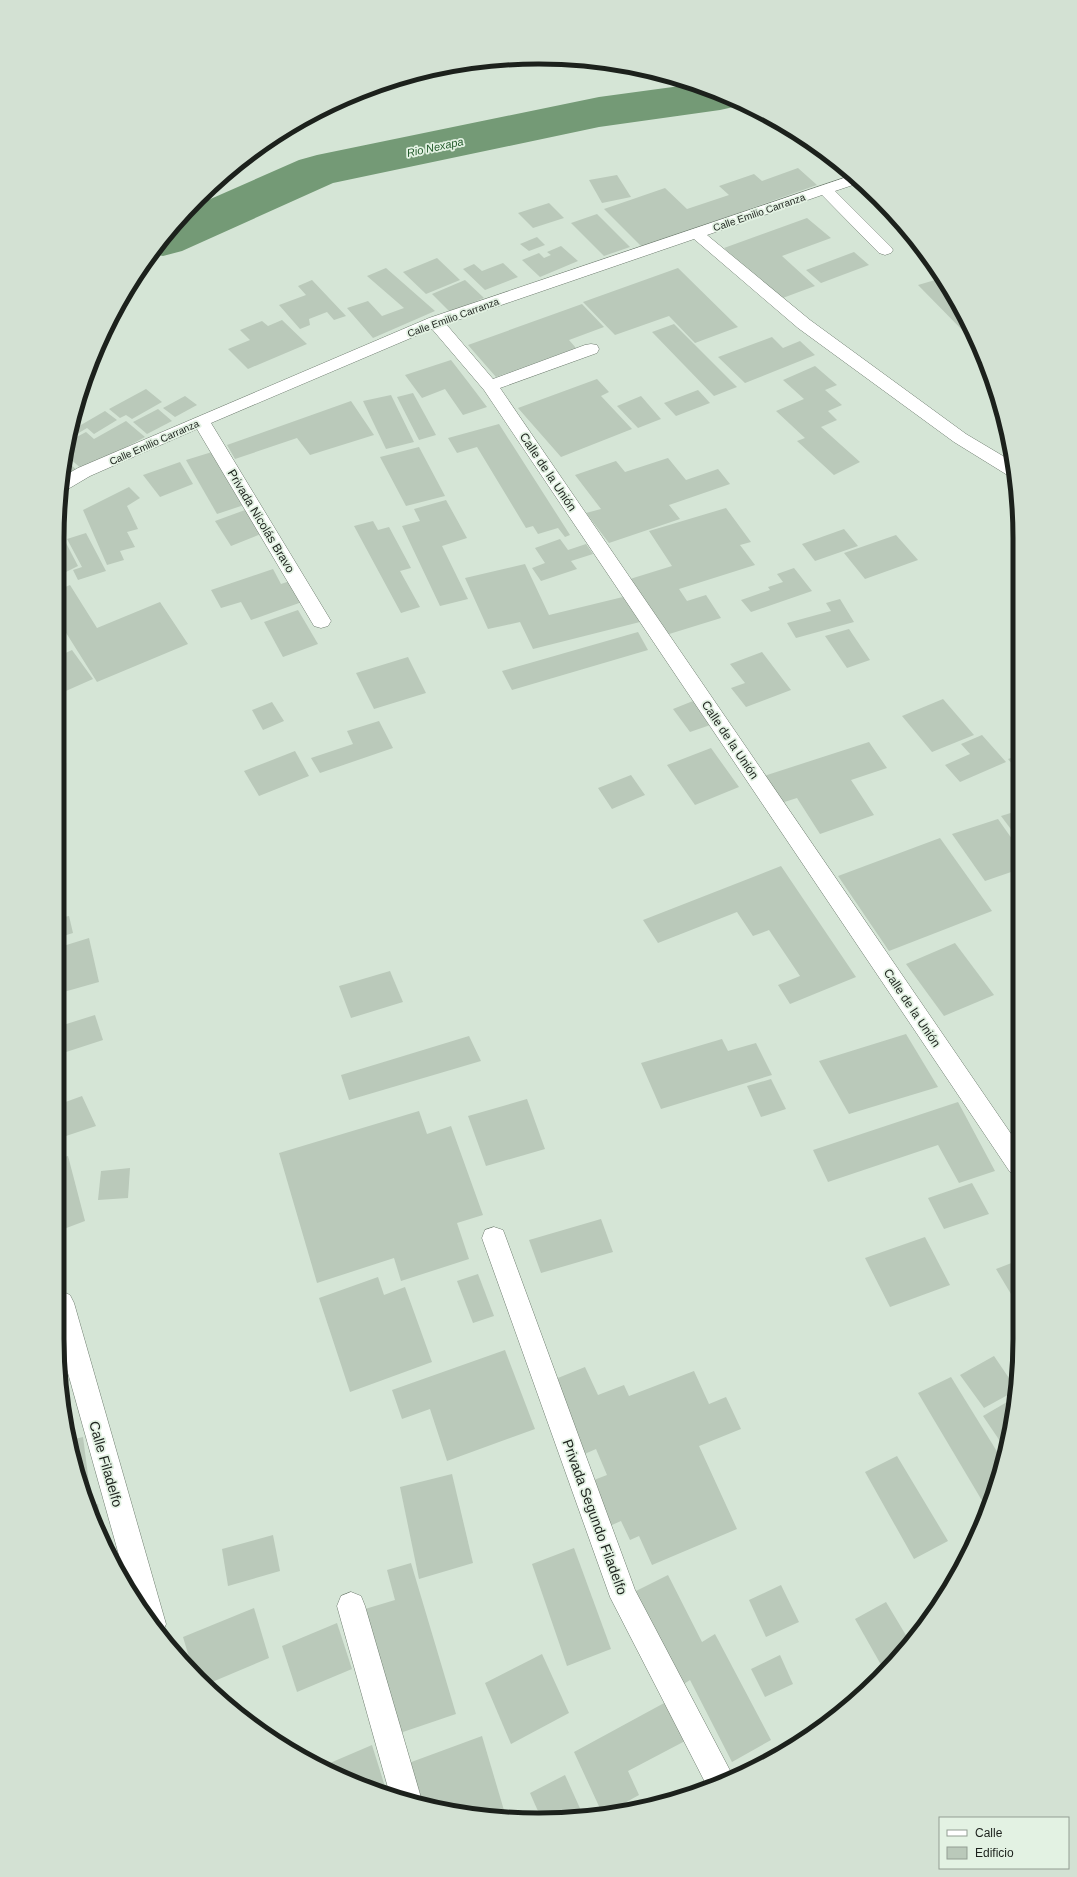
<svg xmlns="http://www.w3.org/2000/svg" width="1077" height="1877" viewBox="0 0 1077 1877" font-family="Helvetica,sans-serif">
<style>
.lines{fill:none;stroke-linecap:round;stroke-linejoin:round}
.river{fill:#749a76;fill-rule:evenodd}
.building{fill:#bac9ba}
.street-casing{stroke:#6e7c6f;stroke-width:1}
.street{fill:#fff;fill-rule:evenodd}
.labels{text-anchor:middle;stroke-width:3.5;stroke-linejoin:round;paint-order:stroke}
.far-street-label{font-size:10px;fill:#1c211c;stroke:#e3f2e3}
.far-water-label{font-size:11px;font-style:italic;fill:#225a2a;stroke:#e3f2e3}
.street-label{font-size:12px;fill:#1c211c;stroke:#e3f2e3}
.near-street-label{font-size:14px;fill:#1c211c;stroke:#e3f2e3}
.rim{fill:none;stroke:#1c211c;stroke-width:5}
</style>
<rect width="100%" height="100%" fill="#d5e5d6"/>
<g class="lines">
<polygon class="river" points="695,84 739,103 738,106 720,110 599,127 333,183 182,251 163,256 153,254 177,221 190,208 299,160 317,155 599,97"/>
</g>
<g class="building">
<polygon points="815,149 842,170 843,171 839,172 811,150"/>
<polygon points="798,168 817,185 642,247 604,209 665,188 687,209 729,195 719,186 754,174 762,181"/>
<polygon points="617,175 631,197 602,203 589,180"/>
<polygon points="549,203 564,218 533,228 518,213"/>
<polygon points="597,214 630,247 604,256 571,223"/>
<polygon points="807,218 831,238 782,256 815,286 780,299 724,248"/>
<polygon points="537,237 545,245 529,251 520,244"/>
<polygon points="561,246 578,261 540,277 522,260 539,253 544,258 551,255 547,252"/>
<polygon points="854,252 869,265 821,283 806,270"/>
<polygon points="437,258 460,280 426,294 403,272"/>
<polygon points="503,263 518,277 485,290 463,269 474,264 482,271"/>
<polygon points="386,268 435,311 373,338 347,308 368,301 382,316 404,308 367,276"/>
<polygon points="678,268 738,327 695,343 669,316 615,335 583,302"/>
<polygon points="942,278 973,341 918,285"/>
<polygon points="312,280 346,316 334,320 327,312 309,319 310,325 300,329 279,305 306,295 298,286"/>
<polygon points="465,280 484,298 450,312 432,294"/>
<polygon points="582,304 604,327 569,340 576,348 496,377 468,345"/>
<polygon points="282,320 307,344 248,369 228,349 250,340 240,330 262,321 268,326"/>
<polygon points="674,324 737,387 714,396 652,332"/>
<polygon points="772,337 783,348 800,341 815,355 745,383 718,357"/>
<polygon points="451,360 468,382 487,407 463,415 445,389 422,398 405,375"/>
<polygon points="815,366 837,385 825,390 842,405 828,411 837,420 821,427 860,462 834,475 797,441 805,438 776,411 804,399 783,380"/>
<polygon points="597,379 609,392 601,396 632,429 561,457 518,408"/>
<polygon points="146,389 162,402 132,419 126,415 120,418 109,409"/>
<polygon points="698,390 710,403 676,416 664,403"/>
<polygon points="413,393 436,435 419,440 397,397"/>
<polygon points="391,395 414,442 386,449 363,401"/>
<polygon points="185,396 197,405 175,417 163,408"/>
<polygon points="641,396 661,419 638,428 617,406"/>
<polygon points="351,401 374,435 310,455 297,438 235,459 227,445"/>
<polygon points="158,409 172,421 147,434 133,422"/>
<polygon points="105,411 117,420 94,434 87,428 72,437 74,429"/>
<polygon points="126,421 145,437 83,470 68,457 71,440 86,432 94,439"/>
<polygon points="499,424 540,488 570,535 565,537 558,528 538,534 533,526 526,528 477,447 457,453 448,438"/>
<polygon points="419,447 445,496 406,506 380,457"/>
<polygon points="212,452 244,505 217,514 186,460"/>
<polygon points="668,458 686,480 718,469 730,484 669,505 680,519 609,543 586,513 601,509 575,475 616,461 625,472"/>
<polygon points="67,461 79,472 63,480"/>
<polygon points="180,462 193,484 160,497 143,475"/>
<polygon points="129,487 140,498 127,506 138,529 127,532 135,547 120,551 124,560 107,565 83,510"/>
<polygon points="446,500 467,538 442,546 468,599 440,606 402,526 420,521 414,509"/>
<polygon points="726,508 751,542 740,545 755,565 679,589 687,601 706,595 721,618 666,635 630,579 672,566 649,531"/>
<polygon points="245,510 261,534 231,546 215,521"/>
<polygon points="373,521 378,530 389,527 411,568 400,571 420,607 401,613 354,526"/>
<polygon points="844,529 858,546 815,561 802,544"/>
<polygon points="86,533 106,571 78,580 73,570 82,567 67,539"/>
<polygon points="896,535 918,560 865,579 844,553"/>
<polygon points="64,539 78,566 58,576 58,541"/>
<polygon points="560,539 568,550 586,544 593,554 571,561 577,569 541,581 532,568 545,563 535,548"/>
<polygon points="525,564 549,615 627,596 640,622 533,649 520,622 488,629 465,578"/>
<polygon points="794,568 812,591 751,612 741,600 770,590 768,587 783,582 777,574"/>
<polygon points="273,569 281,584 290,581 302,602 251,620 241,602 221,608 211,590"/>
<polygon points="70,585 97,628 160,602 188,644 97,682 58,620 58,590"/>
<polygon points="840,599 854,622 796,638 787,623 831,611 826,603"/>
<polygon points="298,610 318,644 283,657 264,622"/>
<polygon points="849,629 870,660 847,668 825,636"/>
<polygon points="638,632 648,650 512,690 502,671"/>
<polygon points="72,650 93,679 59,694 59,656"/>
<polygon points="762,652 791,690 746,707 731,688 745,683 730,664"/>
<polygon points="408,657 426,693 374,709 356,673"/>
<polygon points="698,699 716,723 690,732 673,709"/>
<polygon points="943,699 974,735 932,752 902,716"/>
<polygon points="272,702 284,721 263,730 252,710"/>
<polygon points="379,721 393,748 320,773 311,758 353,744 347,731"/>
<polygon points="982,735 1006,762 960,782 945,765 970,754 961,744"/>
<polygon points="869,742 887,768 851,780 874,815 820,834 797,798 781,803 764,776"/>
<polygon points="711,748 739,787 695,805 667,765"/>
<polygon points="295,751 309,776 259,796 244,771"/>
<polygon points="1017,756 1017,770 1008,759"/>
<polygon points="631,775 645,795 612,809 598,788"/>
<polygon points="1017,811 1017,831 1013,832 1001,816"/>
<polygon points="998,819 1017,846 1017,870 985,881 952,834"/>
<polygon points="940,838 992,911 889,951 838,876"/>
<polygon points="781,866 856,977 790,1004 778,985 800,976 769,930 753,936 737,912 658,943 643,920"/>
<polygon points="69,916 73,933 60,937 59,918"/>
<polygon points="89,938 99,982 60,993 60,947"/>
<polygon points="955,943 994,995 944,1016 906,964"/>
<polygon points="390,971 403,1002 351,1018 339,986"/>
<polygon points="95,1015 103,1040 60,1054 60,1026"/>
<polygon points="906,1034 938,1087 849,1114 819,1061"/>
<polygon points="469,1036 481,1061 349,1100 341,1075"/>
<polygon points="722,1039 728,1051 756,1043 772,1075 661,1109 641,1063"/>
<polygon points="771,1079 786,1109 761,1117 747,1086"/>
<polygon points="82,1096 96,1126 60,1138 60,1104"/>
<polygon points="527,1099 545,1149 486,1166 468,1116"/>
<polygon points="958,1102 995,1171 959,1183 938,1145 828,1182 813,1150"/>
<polygon points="419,1111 427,1134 451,1126 483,1215 457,1223 469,1259 401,1281 394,1258 317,1283 279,1153"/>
<polygon points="68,1156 85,1221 61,1230 60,1158"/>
<polygon points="130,1168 128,1198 98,1200 101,1171"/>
<polygon points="972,1183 989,1214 944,1229 928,1198"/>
<polygon points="601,1219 613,1252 541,1273 529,1240"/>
<polygon points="925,1237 950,1285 890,1307 865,1258"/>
<polygon points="1019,1260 1019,1291 1011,1294 996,1269"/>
<polygon points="478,1274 494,1316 473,1323 457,1281"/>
<polygon points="378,1277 384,1295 405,1287 432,1362 350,1392 319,1298"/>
<polygon points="505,1350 535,1429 447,1461 430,1409 402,1419 392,1390"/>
<polygon points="994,1356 1015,1387 1015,1391 984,1408 960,1375"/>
<polygon points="585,1367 598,1395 624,1385 629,1396 694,1371 709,1404 726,1397 741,1429 699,1446 737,1529 652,1565 639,1536 630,1540 621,1521 605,1528 586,1483 607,1475 596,1449 580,1456 548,1382"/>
<polygon points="951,1377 1001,1458 995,1493 987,1509 918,1393"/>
<polygon points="1007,1402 1011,1408 1004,1447 983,1416"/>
<polygon points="83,1437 89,1483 80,1484 70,1440"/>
<polygon points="897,1456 948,1541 914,1559 865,1472"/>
<polygon points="452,1474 473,1563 419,1579 400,1487"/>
<polygon points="98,1504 103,1537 101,1538 88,1507"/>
<polygon points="273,1535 280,1571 228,1586 222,1549"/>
<polygon points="574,1548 611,1649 567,1666 532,1564"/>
<polygon points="411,1563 456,1714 397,1734 365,1609 395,1600 387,1570"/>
<polygon points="668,1575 702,1642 715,1634 771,1740 732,1762 690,1680 679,1687 632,1593"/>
<polygon points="781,1585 799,1622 766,1637 749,1600"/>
<polygon points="886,1602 910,1642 901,1656 891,1666 884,1670 855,1619"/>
<polygon points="254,1608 269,1658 205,1685 194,1674 183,1637"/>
<polygon points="337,1623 352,1669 297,1692 282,1646"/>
<polygon points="542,1654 569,1713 511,1744 485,1683"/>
<polygon points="780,1655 793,1684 765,1697 751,1669"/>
<polygon points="666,1702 685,1741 628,1771 639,1795 603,1815 574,1752"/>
<polygon points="482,1736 506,1817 476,1816 417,1804 406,1764"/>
<polygon points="372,1745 387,1793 333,1773 330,1763"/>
<polygon points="565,1775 583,1815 570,1819 541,1818 530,1793"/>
</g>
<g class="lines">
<g class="street-casing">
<g id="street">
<polygon points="850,176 859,183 835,191 891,247 893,250 891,253 885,255 879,253 822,195 707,235 810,320 966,434 1013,462 1016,478 1009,476 954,442 798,328 694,239 446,324 493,379 585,345 591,344 597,345 599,349 597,353 500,388 1018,1144 1018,1175 1010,1172 484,390 432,329 211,423 328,616 331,621 328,626 321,628 314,626 197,429 90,476 68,489 61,491 64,476 78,468 429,318"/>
<polygon points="494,1227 503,1230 506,1238 635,1590 734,1778 708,1788 610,1597 482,1238 485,1230"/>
<polygon points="61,1291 70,1295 74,1303 166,1624 162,1634 159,1635 127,1584 61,1348"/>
<polygon points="351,1592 361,1596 365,1606 422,1801 420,1805 390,1795 337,1606 341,1596"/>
</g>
</g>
<use href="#street" class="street"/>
</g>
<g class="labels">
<g class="far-street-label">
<text transform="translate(759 212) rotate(-19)" y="4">Calle Emilio Carranza</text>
<text transform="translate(453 317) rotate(-20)" y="4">Calle Emilio Carranza</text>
<text transform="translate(154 442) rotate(-24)" y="4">Calle Emilio Carranza</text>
</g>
<g class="far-water-label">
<text transform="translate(435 147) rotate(-12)" y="4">Rio Nexapa</text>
</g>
<g class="street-label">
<text transform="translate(548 472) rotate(56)" y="4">Calle de la Unión</text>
<text transform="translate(261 521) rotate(59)" y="4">Privada Nicolás Bravo</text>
<text transform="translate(730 740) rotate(56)" y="4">Calle de la Unión</text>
<text transform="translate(912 1008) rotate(56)" y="4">Calle de la Unión</text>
</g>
<g class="near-street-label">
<text transform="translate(106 1464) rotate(74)" y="5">Calle Filadelfo</text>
<text transform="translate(595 1517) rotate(70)" y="5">Privada Segundo Filadelfo</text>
</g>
</g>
<path d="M0 0H1077V1877H0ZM538 64H539A474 474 0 0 1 1013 538V1339A474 474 0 0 1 539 1813H538A474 474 0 0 1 64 1339V538A474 474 0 0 1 538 64Z" fill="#d3e1d3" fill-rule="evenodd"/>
<path class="rim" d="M538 64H539A474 474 0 0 1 1013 538V1339A474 474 0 0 1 539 1813H538A474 474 0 0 1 64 1339V538A474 474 0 0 1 538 64Z"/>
<rect x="939" y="1817" width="130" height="52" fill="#e3f2e3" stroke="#939e93"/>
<rect x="947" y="1830" width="20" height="6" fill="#ffffff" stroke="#939e93"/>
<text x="975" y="1837" font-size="12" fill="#1c211c">Calle</text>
<rect x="947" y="1847" width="20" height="12" fill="#bac9ba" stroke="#939e93"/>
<text x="975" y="1857" font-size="12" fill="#1c211c">Edificio</text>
</svg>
